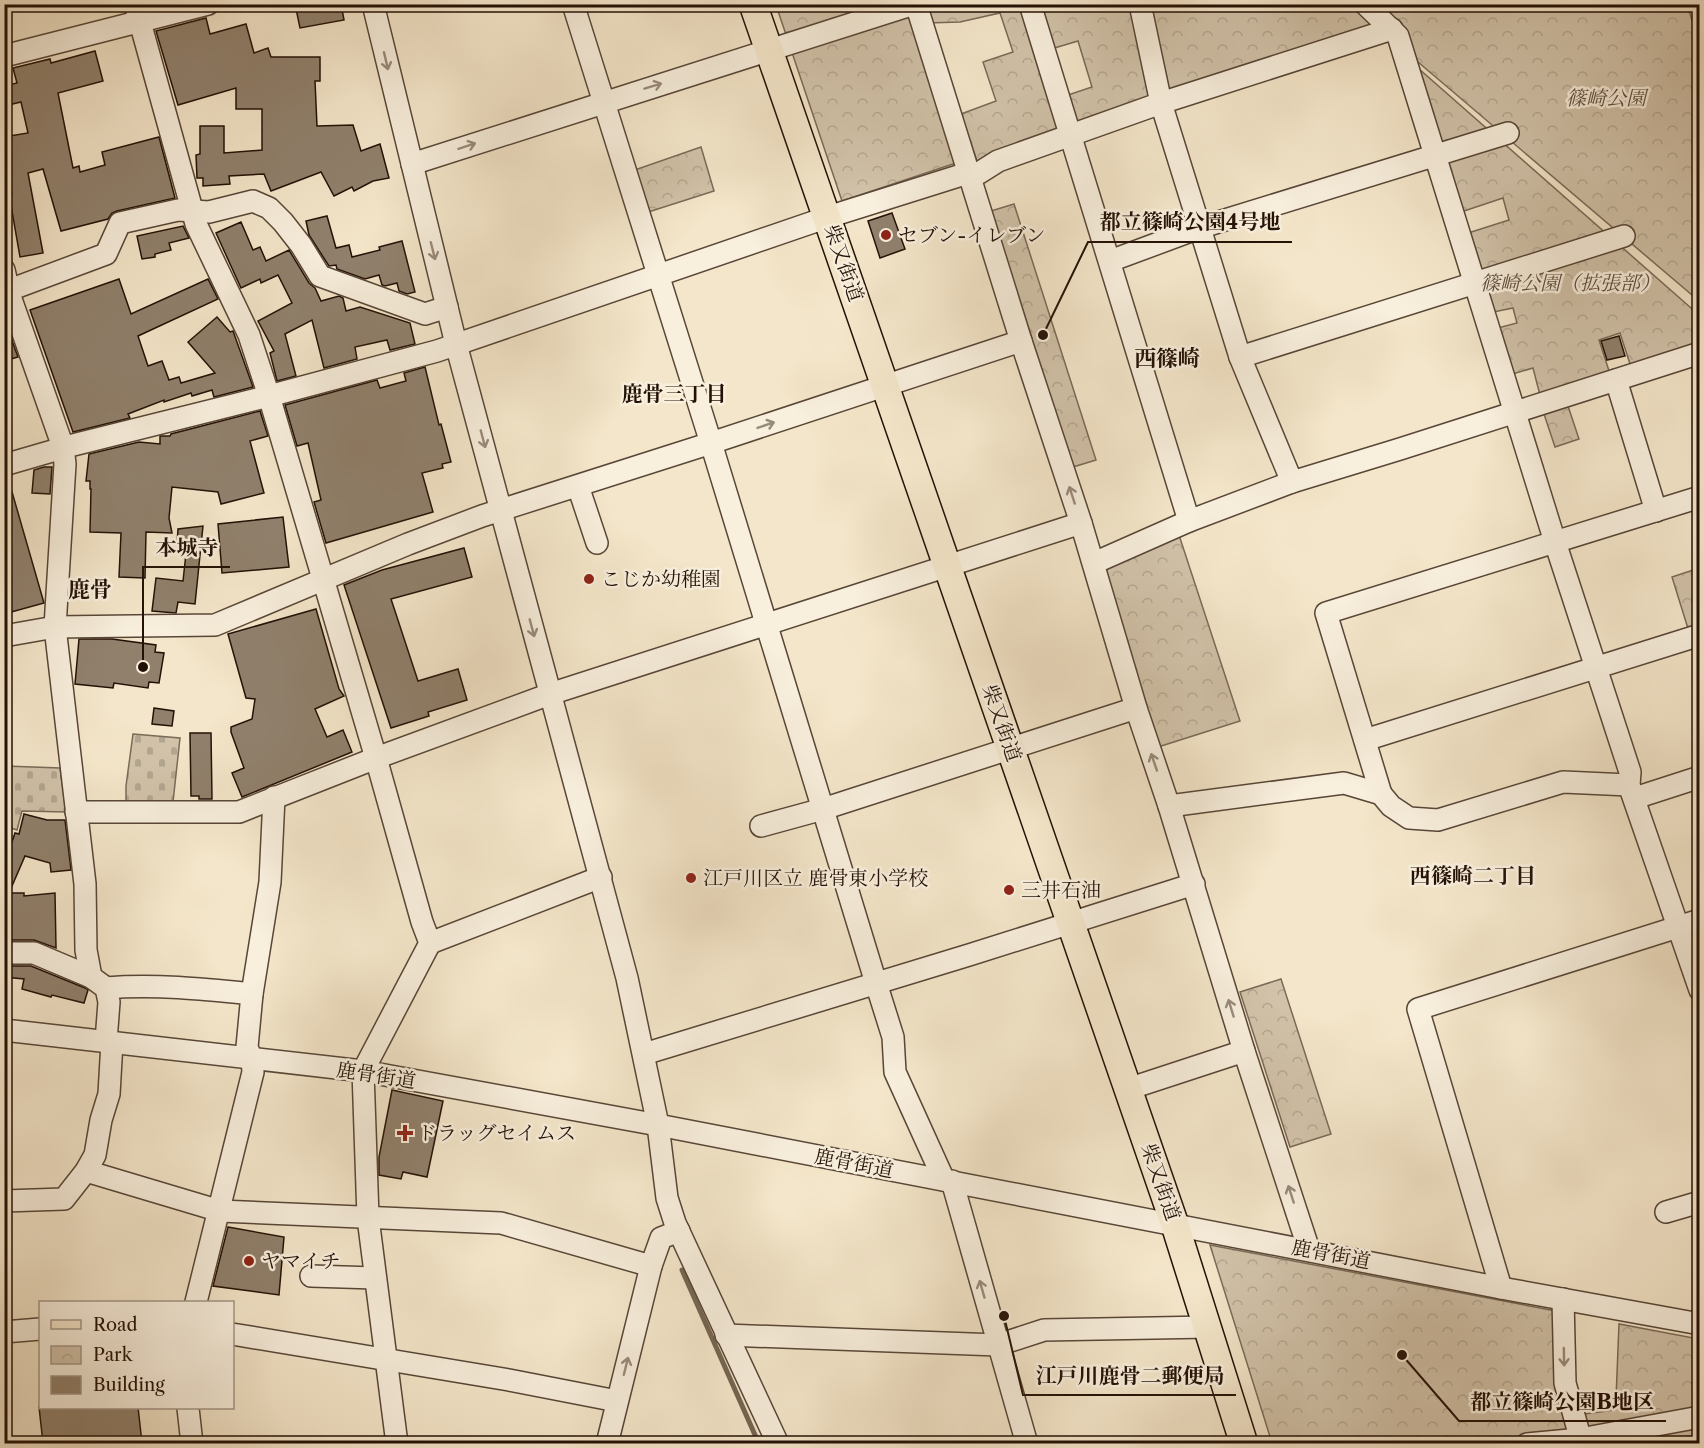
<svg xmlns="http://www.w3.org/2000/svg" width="1704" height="1448" viewBox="0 0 1704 1448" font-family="'Libre Caslon Text','Noto Serif JP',serif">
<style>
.cemetery{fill:url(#cemetery-stones);stroke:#7a6a58;stroke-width:1.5}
.park{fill:url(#park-crowns);stroke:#7a6a58;stroke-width:1.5}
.garden{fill:#d1c2a9;stroke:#7a6a58;stroke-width:1.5}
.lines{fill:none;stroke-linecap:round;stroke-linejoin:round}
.stream{stroke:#766653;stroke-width:5}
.building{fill:#90806c;stroke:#241106;stroke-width:1.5}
.minor-casing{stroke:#584637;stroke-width:24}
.major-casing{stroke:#241106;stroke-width:30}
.minor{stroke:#f8efdd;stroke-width:21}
.major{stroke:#f4e6ca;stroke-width:27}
.oneway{stroke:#998b7c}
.poi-dot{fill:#8f2418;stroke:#f8efdd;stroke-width:2}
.labels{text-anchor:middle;stroke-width:5;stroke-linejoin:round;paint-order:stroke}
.park-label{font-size:20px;font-style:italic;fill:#614f3f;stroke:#f8efdd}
.poi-label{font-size:20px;fill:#241106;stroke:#f8efdd;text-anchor:start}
.street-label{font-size:20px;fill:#241106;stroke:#f8efdd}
.neighbourhood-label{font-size:21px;font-weight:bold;fill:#241106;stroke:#f8efdd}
.quarter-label{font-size:22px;font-weight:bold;fill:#241106;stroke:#f8efdd}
.leader{fill:none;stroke:#241106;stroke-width:2}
.callout-dot{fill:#241106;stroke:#f8efdd;stroke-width:2}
.callout-label{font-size:21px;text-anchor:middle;font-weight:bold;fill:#241106;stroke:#f8efdd;stroke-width:5;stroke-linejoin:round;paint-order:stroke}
</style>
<defs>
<pattern id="cemetery-stones" width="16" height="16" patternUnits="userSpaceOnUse" patternTransform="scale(1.5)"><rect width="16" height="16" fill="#d1c2a9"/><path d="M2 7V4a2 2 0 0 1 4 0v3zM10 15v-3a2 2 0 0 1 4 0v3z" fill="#b3a690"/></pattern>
<pattern id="park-crowns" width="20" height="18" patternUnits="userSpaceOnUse" patternTransform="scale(1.5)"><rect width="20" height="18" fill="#d1c2a9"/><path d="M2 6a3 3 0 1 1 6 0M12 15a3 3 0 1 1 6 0" fill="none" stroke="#b3a690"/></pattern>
</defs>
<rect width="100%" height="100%" fill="#f4e6ca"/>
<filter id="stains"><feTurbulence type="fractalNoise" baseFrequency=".00333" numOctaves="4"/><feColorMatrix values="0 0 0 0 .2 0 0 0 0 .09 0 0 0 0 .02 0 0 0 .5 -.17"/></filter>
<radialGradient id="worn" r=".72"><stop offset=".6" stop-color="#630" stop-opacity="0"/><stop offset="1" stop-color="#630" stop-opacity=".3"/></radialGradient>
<g class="cemetery">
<polygon points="133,734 180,738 173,802 126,801 126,786"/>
<polygon points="5,766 60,768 66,812 22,811 17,830 5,826"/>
</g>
<g class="park">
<polygon points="776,5 1023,5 1063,131 979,167 961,114 996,101 983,62 1013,52 1000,13 960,22 927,23 956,163 842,201"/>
<polygon points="1038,5 1699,5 1699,301 1378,28 1074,126 1065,96 1092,87 1078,41 1051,49"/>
<polygon points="1410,61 1699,315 1699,349 1632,370 1620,333 1599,340 1611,377 1541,399 1533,368 1509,375 1494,329 1517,323 1513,308 1489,313 1465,234 1509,220 1503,198 1458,213"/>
<polygon points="701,147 714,191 642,214 629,172"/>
<polygon points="1014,204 1096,460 1073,467 991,211"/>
<polygon points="1567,403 1579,439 1555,447 1543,411"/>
<polygon points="1178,532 1240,721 1158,747 1097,562"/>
<polygon points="1699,568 1699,632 1690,635 1672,577"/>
<polygon points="1281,979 1331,1134 1290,1147 1240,992"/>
<polygon points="1210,1245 1561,1312 1571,1416 1613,1410 1616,1399 1619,1324 1699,1339 1699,1443 1272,1443"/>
</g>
<polygon class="garden" points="1687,5 1699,5 1699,37 1698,38"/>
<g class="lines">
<polyline class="stream" points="682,1270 759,1444"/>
</g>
<g class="building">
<polygon points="295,4 341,4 344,20 300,28"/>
<polygon points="206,18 210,34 246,24 254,53 268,48 271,57 320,57 320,81 315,81 317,126 353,125 361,151 380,144 389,178 373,181 354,191 352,187 334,196 321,172 271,191 264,174 229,176 230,184 203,186 203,178 197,178 196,155 200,154 200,126 224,126 224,153 262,150 262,109 236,109 236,88 178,105 156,31"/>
<polygon points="95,51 103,81 58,93 73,168 79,166 80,172 105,165 102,152 159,137 175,198 117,211 112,213 108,219 61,231 43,169 28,173 43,253 20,257 9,194 12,194 7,166 4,167 4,137 28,133 21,102 4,106 4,86 17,83 13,68 50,59 51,63"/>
<polygon points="892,213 905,249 880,258 868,221"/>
<polygon points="327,216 336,248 349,245 352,257 380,250 379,247 402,241 415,292 407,294 399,291 397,283 385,286 382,285 379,275 365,279 337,269 336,265 329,266 309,235 306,221"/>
<polygon points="241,222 253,250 260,247 266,261 289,250 309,283 315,288 321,301 339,296 343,298 346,311 360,307 410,323 415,344 390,350 387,340 355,347 357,359 324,368 312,320 285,334 296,376 277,381 270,353 274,351 258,321 292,303 278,275 261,283 260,279 241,288 216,233"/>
<polygon points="183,226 189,238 169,243 171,250 155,254 155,257 142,259 137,236"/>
<polygon points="119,279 131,314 208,279 218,299 138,336 148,366 162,361 169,380 179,377 181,383 215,373 188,342 217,317 230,332 233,331 253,387 214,397 212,390 192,396 191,393 164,402 164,400 128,414 130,418 73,432 30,310"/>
<polygon points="4,319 18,357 4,361"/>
<polygon points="1619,336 1625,356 1607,360 1601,341"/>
<polygon points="425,367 439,425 441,424 451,462 442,464 443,468 422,473 433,512 326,543 314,502 321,500 308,443 297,446 285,405 377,380 380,388 406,381 404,373"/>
<polygon points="260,411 268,436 250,441 264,493 221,504 218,492 172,487 169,518 172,533 146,532 145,578 119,577 121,533 90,532 91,489 90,489 90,481 86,481 89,454 139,442 160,444 160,436 170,436 171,434"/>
<polygon points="44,467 52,467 50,494 32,493 34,470"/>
<polygon points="4,478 8,478 44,603 4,614"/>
<polygon points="283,517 289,567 222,573 218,524"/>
<polygon points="203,526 195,604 178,602 176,613 152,611 156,578 183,581 187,544 177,544 178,529"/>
<polygon points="464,548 472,577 391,599 418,681 458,669 467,700 428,712 429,716 391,728 344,585 382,570"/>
<polygon points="316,609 339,689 344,696 315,709 327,737 343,730 352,752 242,797 232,773 244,768 231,732 231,727 252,719 255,699 246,698 228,634"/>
<polygon points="79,639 112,639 156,645 155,652 164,653 159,683 149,682 148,688 114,683 113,688 75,684"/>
<polygon points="154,708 174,711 172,726 152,724"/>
<polygon points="190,733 211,733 212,799 199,799 199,796 191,796"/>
<polygon points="24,814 47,820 65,820 71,870 51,872 50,863 25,856 9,893 24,893 24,896 55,893 56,948 34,940 4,940 4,865 15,833 19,834"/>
<polygon points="4,966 31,966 85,988 88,990 84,1003 52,995 51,997 22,989 24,979 4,977"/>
<polygon points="392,1090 443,1101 427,1177 403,1172 401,1179 379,1175 379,1157"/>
<polygon points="228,1227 284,1237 279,1295 213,1286"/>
<polygon points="39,1407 138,1407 142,1443 43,1443"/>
</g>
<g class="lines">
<g class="minor-casing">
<g id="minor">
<polyline points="135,4 196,224 249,335 269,396 376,758 422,922 430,943 363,1071 368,1218 397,1444"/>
<polyline points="373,4 456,344 627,978 658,1125 667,1198 675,1223 778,1444"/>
<polyline points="573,4 711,443 876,983 893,1037 895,1072 944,1180"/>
<polyline points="916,4 1021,341 1081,523 1136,708 1169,806 1244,1051 1309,1250"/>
<polyline points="1030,4 1189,521"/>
<polyline points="1140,4 1161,103 1240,357 1292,482"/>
<polyline points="1365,4 1398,36 1555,542 1630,772 1629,785 1700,990"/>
<polyline points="4,56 208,4"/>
<polyline points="412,164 914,4"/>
<polyline points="1110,261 1199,228 1508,133"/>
<polyline points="4,270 11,299 63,447 65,464 55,627 85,884 86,950 91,977 106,988 109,1002 106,1041"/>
<polyline points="4,292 106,254 120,223 178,210 209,212 253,201 269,208 283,222 301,245 320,276 425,314 447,307"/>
<polyline points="1240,357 1624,236"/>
<polyline points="1616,380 1656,511"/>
<polyline points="4,465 73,445 269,396 437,351 828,217 968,173 979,173 998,161 1161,103 1392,29"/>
<polyline points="578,486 597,543"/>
<polyline points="1094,563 1189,521 1292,482 1400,449 1700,353"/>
<polyline points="4,636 55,627 215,625 408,544 482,516 711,443 1021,341"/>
<polyline points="1365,740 1700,635"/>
<polyline points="1381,794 1326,613 1700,497"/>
<polyline points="1635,798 1700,777"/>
<polyline points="1169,806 1344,783 1381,794 1391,806 1409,818 1438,820 1563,782 1629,785"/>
<polyline points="76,812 239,812 376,758 550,694 1081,523"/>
<polyline points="761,826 823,809 1136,708"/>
<polyline points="430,943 601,877"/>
<polyline points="4,953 34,953 91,977"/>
<path d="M 106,988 C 155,984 203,989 252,994"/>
<polyline points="4,1030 363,1071 658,1125 1501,1288 1700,1324"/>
<polyline points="644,1054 969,955 1194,884"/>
<polyline points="1128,1089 1244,1051"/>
<polyline points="86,1171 220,1211 501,1223 651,1266"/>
<polyline points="952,1181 1027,1444"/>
<polyline points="4,1201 64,1199 86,1171 95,1155 101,1120 109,1094 112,1042"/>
<polyline points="1666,1212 1700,1202"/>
<polyline points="311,1276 375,1278"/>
<polyline points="1501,1288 1418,1009 1700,920"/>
<polyline points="1563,1299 1565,1383 1582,1444"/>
<polyline points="196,1302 253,1072 252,1060 247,1047 252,994 270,882 274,797"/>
<polyline points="4,1332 40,1329"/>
<polyline points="232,1334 509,1380 617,1401"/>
<polyline points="726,1335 998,1345 1044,1330 1209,1327"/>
<polyline points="188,1408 192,1444"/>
<polyline points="607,1444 651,1266 661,1238 679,1231"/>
<polyline points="1527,1444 1580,1439 1700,1417"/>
</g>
</g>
<g class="major-casing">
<polyline id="major" points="753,4 1175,1225 1244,1444"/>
</g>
<use href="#minor" class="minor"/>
<use href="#major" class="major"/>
</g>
<defs><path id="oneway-shaft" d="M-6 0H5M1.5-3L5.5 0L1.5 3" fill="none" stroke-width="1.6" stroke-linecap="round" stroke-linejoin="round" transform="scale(1.5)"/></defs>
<g class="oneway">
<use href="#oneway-shaft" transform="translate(386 61) rotate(77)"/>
<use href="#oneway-shaft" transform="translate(653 86) rotate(-17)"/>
<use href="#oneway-shaft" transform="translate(467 146) rotate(-18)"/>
<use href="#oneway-shaft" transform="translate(433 251) rotate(76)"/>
<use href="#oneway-shaft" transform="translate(766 425) rotate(-19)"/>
<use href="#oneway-shaft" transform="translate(483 439) rotate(75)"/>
<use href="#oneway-shaft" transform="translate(1072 495) rotate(-108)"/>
<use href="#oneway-shaft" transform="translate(532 628) rotate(75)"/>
<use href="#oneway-shaft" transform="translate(1154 762) rotate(-109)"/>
<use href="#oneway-shaft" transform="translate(1231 1008) rotate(-107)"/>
<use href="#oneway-shaft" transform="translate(1291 1194) rotate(-108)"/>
<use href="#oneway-shaft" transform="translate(982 1289) rotate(-106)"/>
<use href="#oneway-shaft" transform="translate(1564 1357) rotate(89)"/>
<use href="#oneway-shaft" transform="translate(626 1366) rotate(-76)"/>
</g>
<g class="poi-dot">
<circle cx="886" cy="235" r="6"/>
<circle cx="589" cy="579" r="6"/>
<circle cx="691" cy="878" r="6"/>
<circle cx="1009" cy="890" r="6"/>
<path d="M402 1124h6v6h6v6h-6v6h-6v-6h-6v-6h6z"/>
<circle cx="249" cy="1261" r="6"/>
</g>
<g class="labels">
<g class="park-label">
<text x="1606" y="105">篠崎公園</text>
<text x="1570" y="290">篠崎公園（拡張部）</text>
</g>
<g class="poi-label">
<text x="898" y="242">セブン-イレブン</text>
<text x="601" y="586">こじか幼稚園</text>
<text x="703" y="885">江戸川区立 鹿骨東小学校</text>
<text x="1021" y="897">三井石油</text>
<text x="417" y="1140">ドラッグセイムス</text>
<text x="261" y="1268">ヤマイチ</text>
</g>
<g class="street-label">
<text transform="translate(844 263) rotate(71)" y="7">柴又街道</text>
<text transform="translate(1002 723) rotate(71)" y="7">柴又街道</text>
<text transform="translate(376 1075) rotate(9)" y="7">鹿骨街道</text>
<text transform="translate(854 1163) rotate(11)" y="7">鹿骨街道</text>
<text transform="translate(1161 1182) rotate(71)" y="7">柴又街道</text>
<text transform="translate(1331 1254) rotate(11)" y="7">鹿骨街道</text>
</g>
<g class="neighbourhood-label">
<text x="674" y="401">鹿骨三丁目</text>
<text x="1473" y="883">西篠崎二丁目</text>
</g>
<g class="quarter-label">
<text x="1167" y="366">西篠崎</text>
<text x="90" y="597">鹿骨</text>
</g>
</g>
<path class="leader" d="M1043 335L1088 242H1292M143 667L143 567H230M1004 1316L1023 1395H1236M1402 1355L1459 1421H1666"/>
<g class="callout-dot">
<circle cx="1043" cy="335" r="6"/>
<circle cx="143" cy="667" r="6"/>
<circle cx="1004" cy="1316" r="6"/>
<circle cx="1402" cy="1355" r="6"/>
</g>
<g class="callout-label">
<text x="1190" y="229">都立篠崎公園4号地</text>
<text x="187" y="555">本城寺</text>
<text x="1130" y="1383">江戸川鹿骨二郵便局</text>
<text x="1562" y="1409">都立篠崎公園B地区</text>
</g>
<rect width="1704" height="1448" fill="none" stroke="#f4e6ca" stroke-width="24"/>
<rect x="6" y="6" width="1692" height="1436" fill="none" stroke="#241106" stroke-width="3"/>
<rect x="12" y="12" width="1680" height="1424" fill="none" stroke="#241106" stroke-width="1.5"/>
<rect x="39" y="1301" width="195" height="108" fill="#f8efdd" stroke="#a39687" stroke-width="1.5"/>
<rect x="51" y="1320" width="30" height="9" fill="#f4e6ca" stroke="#a39687" stroke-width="1.5"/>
<text x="93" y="1331" font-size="18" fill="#241106">Road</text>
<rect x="51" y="1346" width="30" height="18" fill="url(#park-crowns)" stroke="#a39687" stroke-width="1.5"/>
<text x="93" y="1361" font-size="18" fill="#241106">Park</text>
<rect x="51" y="1376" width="30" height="18" fill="#90806c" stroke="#a39687" stroke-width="1.5"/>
<text x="93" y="1391" font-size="18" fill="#241106">Building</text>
<rect width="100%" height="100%" filter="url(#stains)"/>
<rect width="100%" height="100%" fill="url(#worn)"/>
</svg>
